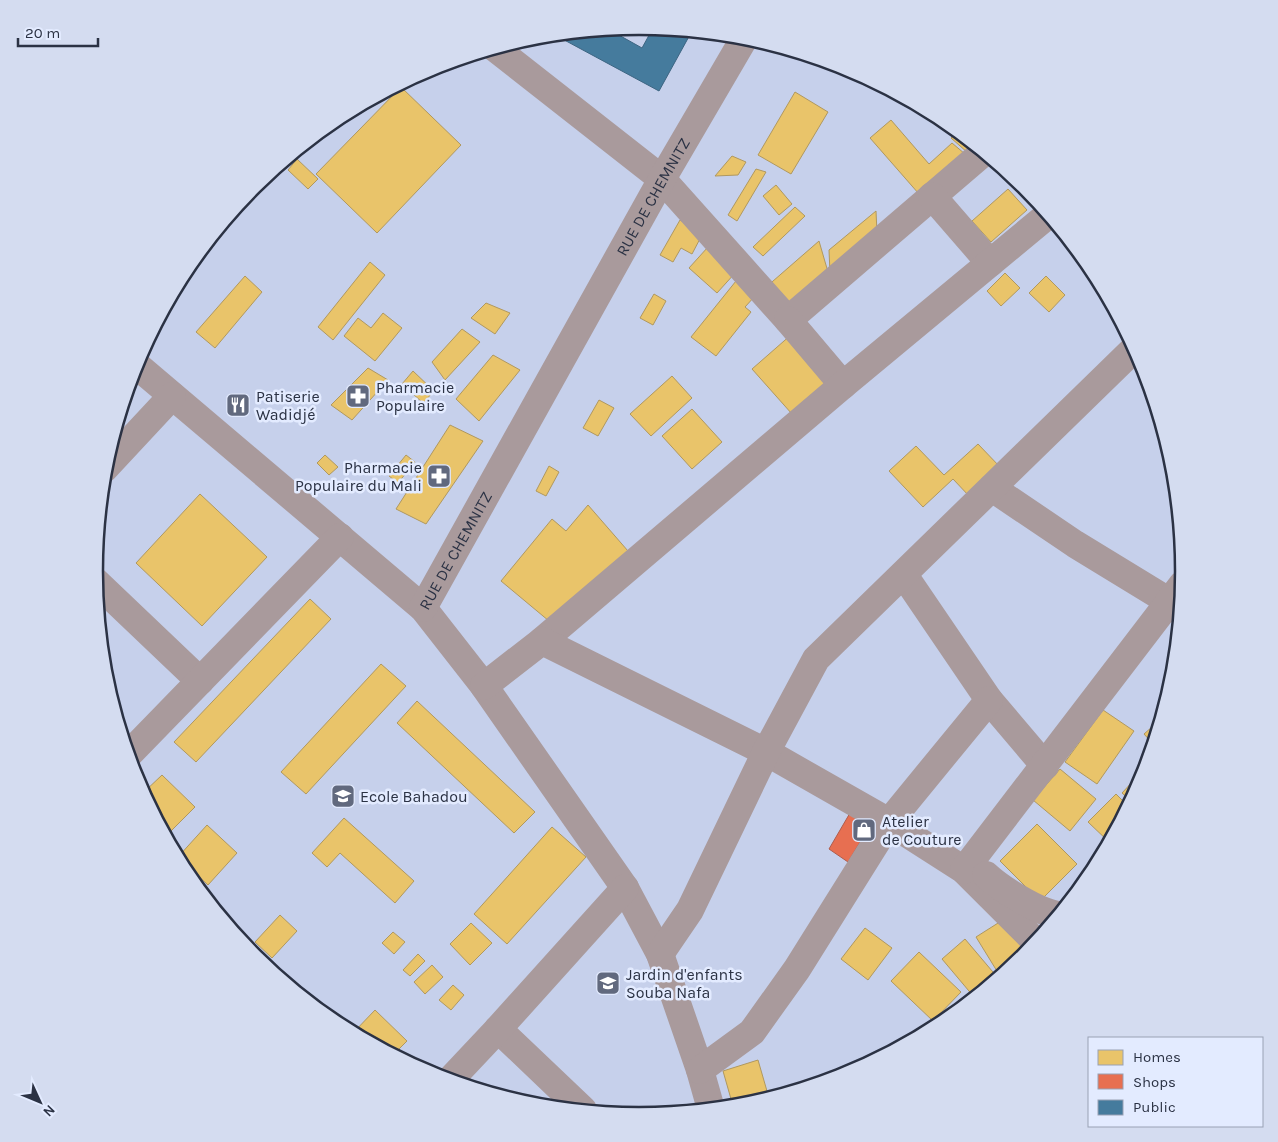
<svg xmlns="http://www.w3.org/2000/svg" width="1278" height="1142" viewBox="0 0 1278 1142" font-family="Karla,sans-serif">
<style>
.homes{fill:#e9c46a;stroke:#b0985f}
.shops{fill:#e76f51;stroke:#af5d4d}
.public{fill:#457b9d;stroke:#3d6582}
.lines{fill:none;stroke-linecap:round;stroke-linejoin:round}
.minor{stroke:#a99a9c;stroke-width:28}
.labels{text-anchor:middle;stroke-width:5;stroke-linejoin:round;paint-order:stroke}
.street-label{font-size:16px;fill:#2b3244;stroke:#e3ebff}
.poi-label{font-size:16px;fill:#2b3244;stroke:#e3ebff;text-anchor:start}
.rim{fill:none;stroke:#2b3244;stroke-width:2.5}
</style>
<rect width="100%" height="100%" fill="#c6d0eb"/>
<g class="homes">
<polygon points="401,87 461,145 377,233 316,174"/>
<polygon points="795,92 828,112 791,174 758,155"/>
<polygon points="891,120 929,164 952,143 965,154 919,194 870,138"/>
<polygon points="958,131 975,146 968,153 951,138"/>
<polygon points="303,145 307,148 296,159 292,155"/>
<polygon points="732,156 746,162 738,175 715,176"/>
<polygon points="297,159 318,179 308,189 288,170"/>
<polygon points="756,169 766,172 737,221 728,215"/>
<polygon points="776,185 792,204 779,215 763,196"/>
<polygon points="1008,189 1027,210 991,242 972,221"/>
<polygon points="795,207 805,216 763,256 753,247"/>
<polygon points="876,211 877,233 830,273 829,250"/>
<polygon points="680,220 703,233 692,254 681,248 673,262 660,255"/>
<polygon points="819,241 828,272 786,311 765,288"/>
<polygon points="708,247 736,272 717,293 689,268"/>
<polygon points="370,262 385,275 333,340 318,327"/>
<polygon points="1005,273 1020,288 1001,306 987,291"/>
<polygon points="245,276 262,292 215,348 196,332"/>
<polygon points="1046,276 1065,295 1049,312 1029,293"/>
<polygon points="736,281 755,296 745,307 751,312 716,356 691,337"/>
<polygon points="654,294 666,301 653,325 640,318"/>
<polygon points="486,303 510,313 495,334 471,318"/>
<polygon points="383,313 402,328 375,361 344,336 358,318 371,328"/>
<polygon points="462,329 480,342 445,380 432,362"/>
<polygon points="792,334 832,379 792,414 752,369"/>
<polygon points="493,355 520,370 479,421 456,399"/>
<polygon points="368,368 388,380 352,420 331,405"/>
<polygon points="413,371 434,391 423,403 402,384"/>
<polygon points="672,376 692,398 651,436 630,414"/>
<polygon points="599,400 614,408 598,436 583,428"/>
<polygon points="692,409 722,442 692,469 662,436"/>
<polygon points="450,425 483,441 426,524 396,509"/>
<polygon points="978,444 1001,468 970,497 953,479 923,507 889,471 916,446 944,475"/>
<polygon points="325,455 338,467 329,475 317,463"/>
<polygon points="406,455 415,462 398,483 389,476"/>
<polygon points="549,466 559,472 546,496 536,491"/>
<polygon points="200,494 267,557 202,626 136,563"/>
<polygon points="588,505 628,551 549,621 501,581 552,519 566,531"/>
<polygon points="310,599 331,619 196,762 174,742"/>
<polygon points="381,664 406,686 306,794 281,772"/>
<polygon points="417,701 535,812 514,833 397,723"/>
<polygon points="1103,710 1134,731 1097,784 1065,762"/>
<polygon points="1161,719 1153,744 1144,734"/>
<polygon points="1146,767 1142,780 1131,801 1122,793"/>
<polygon points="1060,769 1096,799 1070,831 1033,800"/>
<polygon points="162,775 195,807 166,836 143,793"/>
<polygon points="1116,794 1128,806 1109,842 1088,822"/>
<polygon points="344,818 414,881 395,903 340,853 327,867 312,853"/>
<polygon points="1037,824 1077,864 1040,901 1000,861"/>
<polygon points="207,825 237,853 208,885 178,857"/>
<polygon points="552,827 586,857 507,944 474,914"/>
<polygon points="280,915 297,931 272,958 255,942"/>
<polygon points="1006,918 1028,952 1000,976 976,937"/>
<polygon points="471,923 492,943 470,965 450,944"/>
<polygon points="865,928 892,948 868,980 841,959"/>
<polygon points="393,932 405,942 394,954 382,943"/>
<polygon points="965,939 998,978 974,997 942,959"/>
<polygon points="919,952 961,992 933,1021 891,981"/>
<polygon points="418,954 425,961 410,976 403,970"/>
<polygon points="432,965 443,977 425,994 414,982"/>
<polygon points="453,985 464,995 451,1010 439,1000"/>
<polygon points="969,996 972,999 944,1022"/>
<polygon points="375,1010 407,1041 396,1052 403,1060 353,1033"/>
<polygon points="758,1060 769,1098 745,1105 733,1106 723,1071"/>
</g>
<polygon class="shops" points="850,813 868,829 848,862 829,849"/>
<polygon class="public" points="653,28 692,31 659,91 555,35 608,29 642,48"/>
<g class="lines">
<g class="minor">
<polyline points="495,48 662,179 788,320 984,152"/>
<polyline points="932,196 990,263"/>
<polyline points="788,320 843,385"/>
<polyline points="135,364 423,608 484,686 625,888 660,954 700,1070 711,1109"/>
<polyline points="104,469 172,396"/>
<polyline points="992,488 1075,544 1170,602 1180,611"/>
<polyline points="904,575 989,700 1045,766"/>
<polyline points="95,581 200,681"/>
<path id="s1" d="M 423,608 L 662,179 L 745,37"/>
<polyline points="542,641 843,385 1048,215"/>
<polyline points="484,686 542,641 766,752 889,822 964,870 1036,942"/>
<polyline points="128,755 340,537"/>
<polyline points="964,870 1182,585"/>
<path d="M 986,875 C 1001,889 1038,912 1058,915"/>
<polyline points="660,954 690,910 766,752 816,659 1135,348"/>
<polyline points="498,1029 583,1110"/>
<polyline points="700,1070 752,1032 797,969 889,822 989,700"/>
<polyline points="450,1080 498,1029 625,888"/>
</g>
</g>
<defs>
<g id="pharmacy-square" transform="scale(1.25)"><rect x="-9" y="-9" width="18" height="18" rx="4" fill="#61697e" stroke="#e3ebff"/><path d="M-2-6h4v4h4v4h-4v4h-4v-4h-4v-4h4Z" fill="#fff"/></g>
<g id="restaurant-square" transform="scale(1.25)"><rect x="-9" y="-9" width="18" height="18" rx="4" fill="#61697e" stroke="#e3ebff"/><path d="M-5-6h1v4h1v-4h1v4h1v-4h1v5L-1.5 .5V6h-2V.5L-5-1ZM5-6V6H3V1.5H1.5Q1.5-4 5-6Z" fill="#fff"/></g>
<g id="school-square" transform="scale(1.25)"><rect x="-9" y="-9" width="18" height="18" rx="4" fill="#61697e" stroke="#e3ebff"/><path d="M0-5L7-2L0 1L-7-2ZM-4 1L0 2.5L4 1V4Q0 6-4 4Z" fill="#fff"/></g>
<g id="shop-square" transform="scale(1.25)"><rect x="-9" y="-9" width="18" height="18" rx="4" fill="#61697e" stroke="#e3ebff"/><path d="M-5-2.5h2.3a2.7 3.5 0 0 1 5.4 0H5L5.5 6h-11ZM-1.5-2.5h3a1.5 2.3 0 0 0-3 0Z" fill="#fff"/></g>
</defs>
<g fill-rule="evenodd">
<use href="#pharmacy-square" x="358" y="396"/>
<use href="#restaurant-square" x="238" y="405"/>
<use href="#pharmacy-square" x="439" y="476"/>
<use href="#school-square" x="343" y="796"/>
<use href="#shop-square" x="864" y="830"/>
<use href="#school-square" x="608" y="983"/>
</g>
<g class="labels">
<g class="street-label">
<text dy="6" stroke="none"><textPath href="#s1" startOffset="471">RUE DE CHEMNITZ</textPath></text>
<text dy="6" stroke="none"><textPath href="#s1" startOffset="66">RUE DE CHEMNITZ</textPath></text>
</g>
<g class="poi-label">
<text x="376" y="393">Pharmacie<tspan x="376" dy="18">Populaire</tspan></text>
<text x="256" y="402">Patiserie<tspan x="256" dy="18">Wadidjé</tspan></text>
<text x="422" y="473" text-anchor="end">Pharmacie<tspan x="422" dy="18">Populaire du Mali</tspan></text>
<text x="360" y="802">Ecole Bahadou</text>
<text x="882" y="827">Atelier<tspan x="882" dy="18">de Couture</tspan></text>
<text x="626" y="980">Jardin d'enfants<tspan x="626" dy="18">Souba Nafa</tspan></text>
</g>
</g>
<path d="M0 0H1278V1142H0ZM103 571a536 536 0 1 1 1072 0a536 536 0 1 1-1072 0Z" fill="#d4dcf0" fill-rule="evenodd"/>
<path class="rim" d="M103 571a536 536 0 1 1 1072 0a536 536 0 1 1-1072 0Z"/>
<rect x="1088" y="1037" width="175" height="90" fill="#e3ebff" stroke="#99a1b4"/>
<rect x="1098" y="1050" width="25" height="15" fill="#e9c46a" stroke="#99a1b4"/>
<text x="1133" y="1062" font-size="15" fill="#2b3244">Homes</text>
<rect x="1098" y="1074" width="25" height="15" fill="#e76f51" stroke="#99a1b4"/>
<text x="1133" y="1087" font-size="15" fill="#2b3244">Shops</text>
<rect x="1098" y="1100" width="25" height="15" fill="#457b9d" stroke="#99a1b4"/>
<text x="1133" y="1112" font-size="15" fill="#2b3244">Public</text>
<g transform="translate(40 1102) rotate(134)" stroke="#e3ebff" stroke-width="4" paint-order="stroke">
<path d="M0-4L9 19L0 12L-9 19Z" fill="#2b3244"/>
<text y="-8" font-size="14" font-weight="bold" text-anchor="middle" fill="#2b3244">N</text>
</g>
<path d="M18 38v8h80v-8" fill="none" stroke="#2b3244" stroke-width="2.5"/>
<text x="25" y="38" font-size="15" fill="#2b3244" stroke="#e3ebff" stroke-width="4" paint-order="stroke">20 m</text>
</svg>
